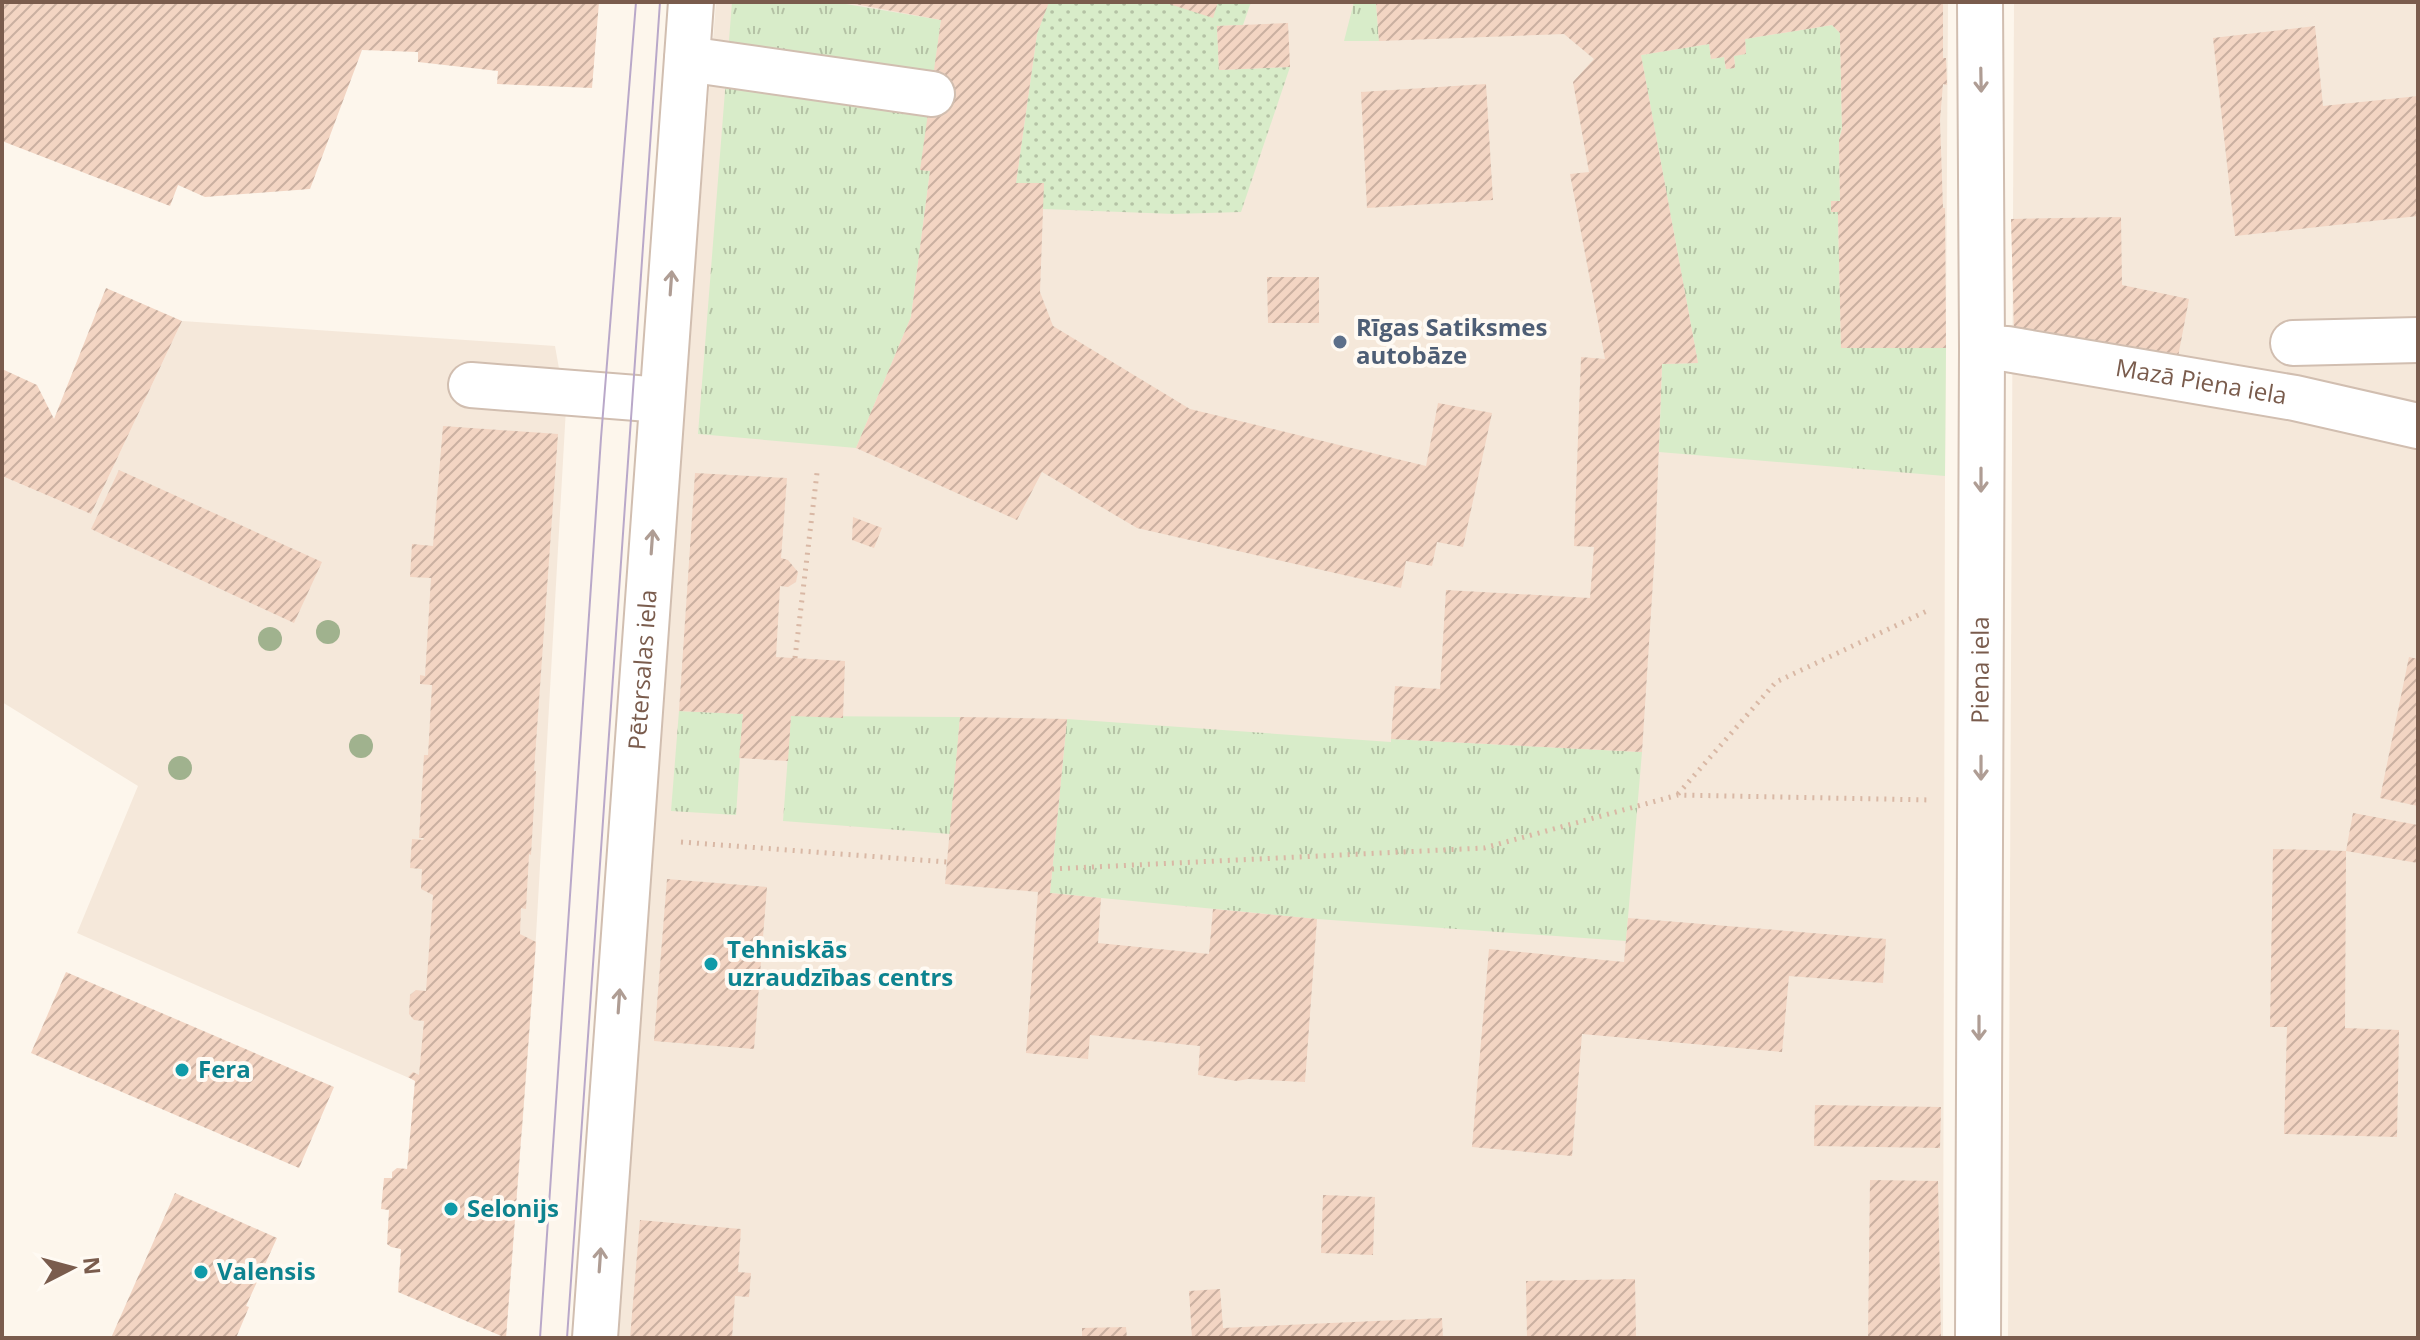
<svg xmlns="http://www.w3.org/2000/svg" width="2420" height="1340" viewBox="0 0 2420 1340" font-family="'Open Sans',sans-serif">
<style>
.residential{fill:#f5e8da}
.grass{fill:url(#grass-tufts)}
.park{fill:url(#park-dots)}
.building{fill:url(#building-hatch)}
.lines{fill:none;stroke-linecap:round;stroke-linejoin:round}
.minor-casing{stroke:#d1beb0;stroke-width:48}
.path{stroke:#d9b8a5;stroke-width:5;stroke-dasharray:2 6;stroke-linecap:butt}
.minor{stroke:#fff;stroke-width:44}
.tram{stroke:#b9a8c9;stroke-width:2}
.tree{fill:#a0b28e}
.oneway{stroke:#af9d94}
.service-dot{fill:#5c6f8a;stroke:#fffaf3;stroke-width:3}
.culture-dot{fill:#0f9aa8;stroke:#fffaf3;stroke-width:3}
.labels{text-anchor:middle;stroke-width:8;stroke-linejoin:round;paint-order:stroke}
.service-label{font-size:24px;font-weight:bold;fill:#4e5e75;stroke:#fffaf3;text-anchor:start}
.street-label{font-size:24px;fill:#7a5c4d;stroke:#fffaf3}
.culture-label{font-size:24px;font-weight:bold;fill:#0d838f;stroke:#fffaf3;text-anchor:start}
</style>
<defs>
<pattern id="grass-tufts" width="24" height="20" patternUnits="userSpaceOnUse" patternTransform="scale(2)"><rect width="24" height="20" fill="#d8ecc9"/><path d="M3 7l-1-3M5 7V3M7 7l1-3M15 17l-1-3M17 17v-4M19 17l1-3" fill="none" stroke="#b4c2a5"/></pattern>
<pattern id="park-dots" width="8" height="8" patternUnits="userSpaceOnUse" patternTransform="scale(2)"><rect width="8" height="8" fill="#d8ecc9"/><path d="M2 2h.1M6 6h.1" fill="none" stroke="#b4c2a5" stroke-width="1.8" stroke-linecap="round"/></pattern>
<pattern id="building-hatch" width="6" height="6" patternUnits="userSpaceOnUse" patternTransform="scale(2)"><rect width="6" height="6" fill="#f3d5c3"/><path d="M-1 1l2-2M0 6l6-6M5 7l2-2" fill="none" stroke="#cab0a1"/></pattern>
</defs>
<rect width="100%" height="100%" fill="#fdf6ec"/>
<g class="residential">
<polygon points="716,2 1948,2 1945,476 1943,1338 611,1338"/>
<polygon points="2014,2 2418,2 2418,1338 2008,1338"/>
<polygon points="182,321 555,346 566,408 535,954 522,1131 416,1081 77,933 138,786 2,702 2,476 91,514"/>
</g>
<g class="grass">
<polygon points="732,2 834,2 941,20 921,170 930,171 911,317 856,448 698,434"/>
<polygon points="1354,2 1376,2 1379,41 1344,41"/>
<polygon points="1832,25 1840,33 1842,129 1839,140 1840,201 1831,202 1831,212 1838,212 1841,348 1946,348 1945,476 1659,452 1662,364 1698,363 1641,55 1709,44 1711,59 1724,57 1726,69 1735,68 1734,56 1746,53 1745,39"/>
<polygon points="679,711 743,714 736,815 671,811"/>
<polygon points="791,716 960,717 950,834 783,821"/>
<polygon points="1067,719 1391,742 1391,739 1642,752 1626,941 1317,919 1050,893"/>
</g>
<polygon class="park" points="1048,2 1251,2 1243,25 1217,26 1219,70 1290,67 1241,212 1174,214 1043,209 1016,183 1037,34"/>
<g class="building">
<polygon points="2,2 599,2 592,88 497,84 498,71 418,62 418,52 362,50 310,189 205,197 178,185 170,206 2,141"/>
<polygon points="844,2 1049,2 1037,34 1016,183 1044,183 1040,292 1053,326 1190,409 1426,466 1438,403 1492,413 1463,547 1437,542 1432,566 1406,561 1401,588 1137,528 1042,472 1017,520 856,448 911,317 930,171 920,170 941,20"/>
<polygon points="1163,2 1218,2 1213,18"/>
<polygon points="1376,2 1943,2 1943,58 1946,58 1947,85 1943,84 1940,120 1943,208 1945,208 1946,348 1841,348 1838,212 1831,212 1831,201 1840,201 1839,140 1842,129 1840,33 1832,25 1745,39 1746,54 1734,56 1735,68 1726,69 1724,57 1711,59 1709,44 1641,55 1698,363 1662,364 1655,550 1642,752 1391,739 1395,686 1440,689 1446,590 1590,598 1594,547 1574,546 1581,357 1605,359 1570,174 1589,172 1573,82 1594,59 1564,34 1379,41"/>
<polygon points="1288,23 1290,67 1219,70 1217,26"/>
<polygon points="2315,26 2323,106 2418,96 2418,216 2235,236 2213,38"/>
<polygon points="1486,84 1493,200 1367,208 1361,92"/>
<polygon points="2121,217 2122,285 2189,299 2178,357 2014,330 2011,219"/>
<polygon points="1267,277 1319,277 1319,323 1268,323"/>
<polygon points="106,288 182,321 91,514 2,476 2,369 37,385 54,419"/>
<polygon points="443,426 558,434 534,771 536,771 531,855 529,854 526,909 521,908 520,934 536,942 506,1338 398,1292 401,1249 391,1247 387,1244 389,1210 381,1209 384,1178 392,1178 392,1172 397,1168 407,1169 415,1081 408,1077 413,1072 419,1075 424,1021 414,1020 409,1014 410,995 416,990 426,991 433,895 421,889 422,869 410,868 412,839 423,840 424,838 419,838 424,755 428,755 432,685 420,684 420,675 425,676 431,578 410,577 412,544 433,546"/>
<polygon points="119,470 322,562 294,623 91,529"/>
<polygon points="695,473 787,478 781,558 788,560 798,572 796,582 788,587 780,586 776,657 845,661 843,718 791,716 788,761 739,758 743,714 679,711"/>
<polygon points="853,517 882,528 874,548 852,540"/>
<polygon points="2409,657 2418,659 2418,806 2380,798"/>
<polygon points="960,717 1067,719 1050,893 1101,898 1098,943 1209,954 1213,909 1317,919 1305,1082 1248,1079 1237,1081 1198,1075 1200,1046 1090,1035 1088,1059 1026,1053 1038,892 945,884"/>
<polygon points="2353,813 2418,825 2418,863 2346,851"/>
<polygon points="2273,849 2346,851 2345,1028 2399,1030 2397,1137 2284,1134 2287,1027 2270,1027"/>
<polygon points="667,879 767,887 754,1049 654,1041"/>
<polygon points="1628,918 1886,939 1883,983 1789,976 1782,1052 1582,1034 1572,1156 1472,1147 1489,949 1624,962"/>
<polygon points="66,972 334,1087 299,1168 31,1053"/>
<polygon points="1815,1105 1941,1107 1940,1148 1814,1146"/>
<polygon points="1870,1180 1938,1181 1941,1338 1868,1338"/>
<polygon points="175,1193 277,1238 246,1306 249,1307 236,1338 111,1338"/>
<polygon points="1323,1195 1375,1197 1373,1255 1321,1253"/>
<polygon points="640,1220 741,1229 738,1272 751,1273 749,1297 735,1296 732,1338 630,1338"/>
<polygon points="1635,1279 1636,1338 1527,1338 1526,1281"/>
<polygon points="1220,1289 1223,1328 1442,1318 1443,1338 1192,1338 1189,1291"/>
<polygon points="1126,1327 1127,1338 1082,1338 1082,1328"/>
</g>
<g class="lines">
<g class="minor-casing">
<g id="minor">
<polyline points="687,59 932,94"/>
<polyline points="2293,343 2418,340"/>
<path id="s1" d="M 1982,348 L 2007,349 L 2295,398 L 2418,426"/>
<polyline points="471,385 662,400"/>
<path id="s2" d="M 595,1338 L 691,2"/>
<path id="s3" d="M 1978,1338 L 1982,348 L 1980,2"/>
</g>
</g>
<g class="path">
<polyline points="795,658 817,473"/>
<polyline points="1678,794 1776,682 1929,610"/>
<polyline points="681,842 947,862"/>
<polyline points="1052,869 1484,848 1678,795 1931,800"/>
</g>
<use href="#minor" class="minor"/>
<g class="tram">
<polyline points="540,1338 601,438 636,2"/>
<polyline points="567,1338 660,2"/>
</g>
</g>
<g class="tree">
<circle cx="328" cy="632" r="12"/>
<circle cx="270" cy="639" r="12"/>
<circle cx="361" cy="746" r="12"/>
<circle cx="180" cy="768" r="12"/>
</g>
<defs><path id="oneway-shaft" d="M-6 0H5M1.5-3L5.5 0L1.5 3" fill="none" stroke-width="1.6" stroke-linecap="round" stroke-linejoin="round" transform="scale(2)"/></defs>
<g class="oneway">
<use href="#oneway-shaft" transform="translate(1981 80) rotate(89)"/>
<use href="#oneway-shaft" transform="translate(671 283) rotate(-86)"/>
<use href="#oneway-shaft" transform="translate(1981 480) rotate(90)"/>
<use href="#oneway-shaft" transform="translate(652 542) rotate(-86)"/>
<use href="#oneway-shaft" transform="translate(1981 768) rotate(90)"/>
<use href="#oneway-shaft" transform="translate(619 1001) rotate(-86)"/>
<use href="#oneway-shaft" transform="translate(1979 1028) rotate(90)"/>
<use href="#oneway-shaft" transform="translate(600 1260) rotate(-86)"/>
</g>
<circle class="service-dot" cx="1340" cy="342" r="8"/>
<g class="culture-dot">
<circle cx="711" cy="964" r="8"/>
<circle cx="182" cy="1070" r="8"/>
<circle cx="451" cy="1209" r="8"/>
<circle cx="201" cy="1272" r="8"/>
</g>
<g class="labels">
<g class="service-label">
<text x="1356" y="336">Rīgas Satiksmes<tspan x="1356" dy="28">autobāze</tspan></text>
</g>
<g class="street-label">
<text dy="8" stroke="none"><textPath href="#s1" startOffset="222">Mazā Piena iela</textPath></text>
<text dy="8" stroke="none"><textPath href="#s2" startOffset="670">Pētersalas iela</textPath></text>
<text dy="8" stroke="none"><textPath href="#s3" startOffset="668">Piena iela</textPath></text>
</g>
<g class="culture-label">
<text x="727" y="958">Tehniskās<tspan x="727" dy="28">uzraudzības centrs</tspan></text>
<text x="198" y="1078">Fera</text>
<text x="467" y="1217">Selonijs</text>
<text x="217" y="1280">Valensis</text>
</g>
</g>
<rect width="2420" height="1340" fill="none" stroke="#7a5c4d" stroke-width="8"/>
<g transform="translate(72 1268) rotate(84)" stroke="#fffaf3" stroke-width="6" paint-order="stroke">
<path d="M0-6L14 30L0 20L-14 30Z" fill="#7a5c4d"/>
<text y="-12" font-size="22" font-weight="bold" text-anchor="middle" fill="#7a5c4d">N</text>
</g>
</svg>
